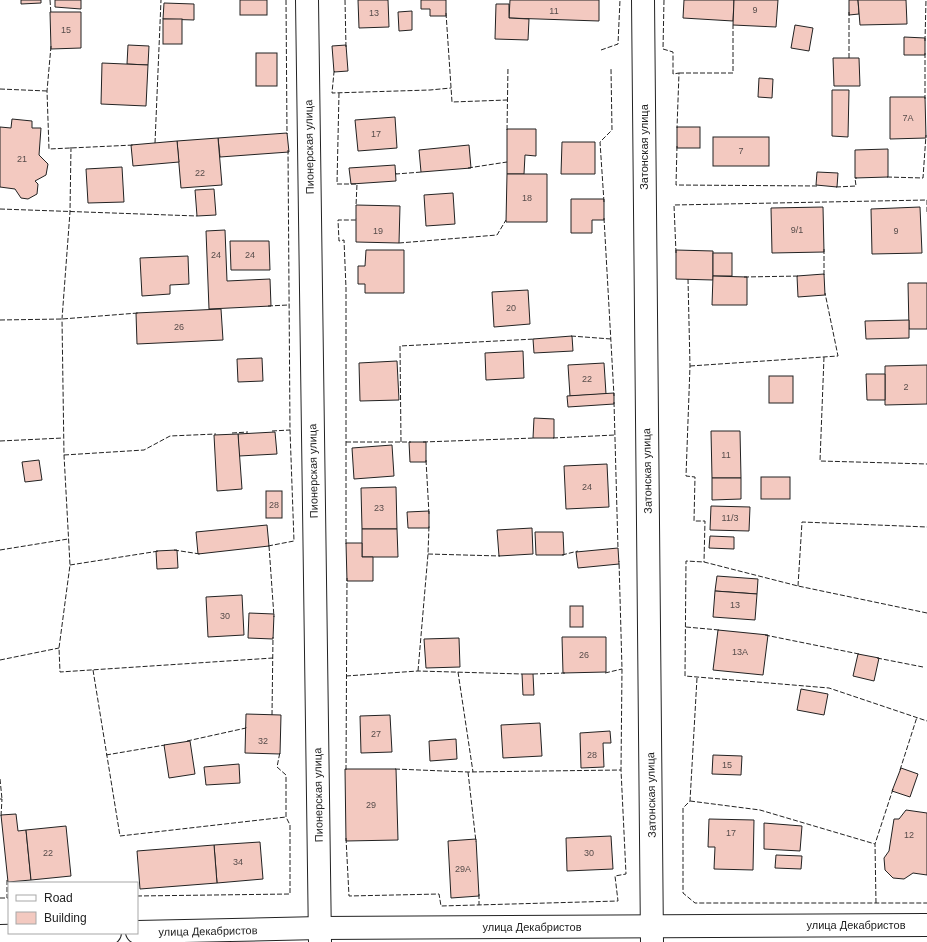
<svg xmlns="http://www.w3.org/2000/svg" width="927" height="942" viewBox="0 0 927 942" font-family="Arial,sans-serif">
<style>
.building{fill:#f3c9c0;stroke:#222}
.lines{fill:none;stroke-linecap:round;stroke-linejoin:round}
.minor-casing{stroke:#222;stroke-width:24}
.minor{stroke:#fff;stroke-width:22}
.fence{stroke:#222;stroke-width:1;stroke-dasharray:5 2;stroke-linecap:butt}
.labels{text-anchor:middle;stroke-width:3;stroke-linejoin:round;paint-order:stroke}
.number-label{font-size:9px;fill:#564c4a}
.street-label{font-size:11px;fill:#222;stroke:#fff}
</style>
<rect width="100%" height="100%" fill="#fff"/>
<g class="building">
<polygon points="21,0 41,0 41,3 21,4"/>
<polygon points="55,0 81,0 81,9 55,7"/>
<rect x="240" y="0" width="27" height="15"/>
<polygon points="358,0 388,0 389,27 359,28"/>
<polygon points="421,0 446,0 446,16 430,16 430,9 421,9"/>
<polygon points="510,0 599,0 599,21 509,18"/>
<polygon points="684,0 734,0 733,21 683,18"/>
<polygon points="734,0 778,0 776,27 733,25"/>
<polygon points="849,0 858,0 859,14 849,15"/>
<polygon points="858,0 906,0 907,24 860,25"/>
<polygon points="164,3 194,4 194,20 163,19"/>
<polygon points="496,4 509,4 509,18 529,19 528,40 495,39"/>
<polygon points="412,11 412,30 399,31 398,12"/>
<polygon points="50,12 81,12 81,48 51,49"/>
<rect x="163" y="19" width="19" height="25"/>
<polygon points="795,25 813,28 809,51 791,48"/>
<polygon points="904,37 925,38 925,55 904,55"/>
<polygon points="128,45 149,46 148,65 127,64"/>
<polygon points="346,45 348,71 334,72 332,46"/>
<rect x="256" y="53" width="21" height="33"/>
<polygon points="833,58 859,58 860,86 834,86"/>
<polygon points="102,63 148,65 146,106 101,104"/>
<polygon points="759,78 773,79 772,98 758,97"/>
<polygon points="832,90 849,90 848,137 832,136"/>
<polygon points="890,97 925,97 926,138 890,139"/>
<polygon points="395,117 397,148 358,151 355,120"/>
<polygon points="12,119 32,121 32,128 41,128 39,155 48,164 46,175 35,181 38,184 37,194 28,199 21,198 15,189 0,187 0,127 11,128"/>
<rect x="677" y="127" width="23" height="21"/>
<polygon points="507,129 536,129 536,156 525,155 524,174 507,174"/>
<polygon points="287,133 289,152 220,157 218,138"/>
<rect x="713" y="137" width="56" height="29"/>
<polygon points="218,138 222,185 181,188 177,141"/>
<polygon points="177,141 179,162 133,166 131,145"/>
<polygon points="562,142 595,142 595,174 561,174"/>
<polygon points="469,145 471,168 421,172 419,150"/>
<polygon points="888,149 888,177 855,178 855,150"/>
<polygon points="395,165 396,181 351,184 349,168"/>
<polygon points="122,167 124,202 88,203 86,169"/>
<polygon points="817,172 838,173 837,187 816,185"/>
<polygon points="507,174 547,174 547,222 506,222"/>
<polygon points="214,189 216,215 197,216 195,190"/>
<polygon points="453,193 455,224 426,226 424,195"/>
<polygon points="571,199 604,199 604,220 592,220 592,233 571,233"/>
<polygon points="356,205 400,206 399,243 356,242"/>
<polygon points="823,207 824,252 772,253 771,208"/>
<polygon points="920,207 922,253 872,254 871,209"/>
<polygon points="225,230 227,281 270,279 271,306 209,309 206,231"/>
<polygon points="230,241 269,241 270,270 231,270"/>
<polygon points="366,250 404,250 404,293 365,293 365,284 358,284 358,266 365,266"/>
<polygon points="676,250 713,251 713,280 676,279"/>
<rect x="713" y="253" width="19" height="23"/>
<polygon points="188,256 189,284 170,285 170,294 142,296 140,258"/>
<polygon points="824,274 825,295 798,297 797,276"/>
<polygon points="713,276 747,277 747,305 712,305"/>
<polygon points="908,283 927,283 927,329 909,329"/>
<polygon points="528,290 530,324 494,327 492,292"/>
<polygon points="221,309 223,340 137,344 136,313"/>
<polygon points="909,320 909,338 866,339 865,321"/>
<polygon points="572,336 573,351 534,353 533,339"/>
<polygon points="523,351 524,378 486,380 485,353"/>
<polygon points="262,358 263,381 238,382 237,359"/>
<polygon points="397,361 399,400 360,401 359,363"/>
<polygon points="604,363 606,394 570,396 568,365"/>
<polygon points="927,365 927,404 885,405 885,366"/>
<polygon points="866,374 885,374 885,400 867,400"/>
<rect x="769" y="376" width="24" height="27"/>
<polygon points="614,393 614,404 568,407 567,396"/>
<polygon points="534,418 554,419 554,438 533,438"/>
<polygon points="711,431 740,431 741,478 712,478"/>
<polygon points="275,432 277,454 239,456 238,434"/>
<polygon points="238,434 242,489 217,491 214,435"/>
<polygon points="409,442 426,442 426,462 410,462"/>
<polygon points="392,445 394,476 354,479 352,448"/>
<polygon points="39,460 42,480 25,482 22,462"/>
<polygon points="607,464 609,507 566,509 564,466"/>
<rect x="761" y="477" width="29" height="22"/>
<polygon points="712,478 741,478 741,499 712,500"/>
<polygon points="396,487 397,529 362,529 361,488"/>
<rect x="266" y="491" width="16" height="27"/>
<polygon points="711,506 750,507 749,531 710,530"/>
<polygon points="429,511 429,528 408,528 407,512"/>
<polygon points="267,525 269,546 198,554 196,532"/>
<polygon points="532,528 533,554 499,556 497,530"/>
<polygon points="362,529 397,529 398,557 362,557"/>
<polygon points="535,532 563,532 564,555 536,555"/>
<polygon points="710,536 734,537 734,549 709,548"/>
<polygon points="346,543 362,543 362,557 373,557 373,581 347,581"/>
<polygon points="618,548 619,564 578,568 576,552"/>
<polygon points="177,550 178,568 157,569 156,551"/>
<polygon points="717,576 758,579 757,594 715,591"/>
<polygon points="715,591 757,594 755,620 713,617"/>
<polygon points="242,595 244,635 208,637 206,597"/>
<rect x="570" y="606" width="13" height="21"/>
<polygon points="249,613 274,614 273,639 248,638"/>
<polygon points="718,630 768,635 763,675 713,670"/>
<polygon points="562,637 606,637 606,672 563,673"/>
<polygon points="459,638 460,667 426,668 424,639"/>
<polygon points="858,654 879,658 874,681 853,676"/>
<polygon points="522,674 533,674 534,695 523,695"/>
<polygon points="801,689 828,694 824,715 797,710"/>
<polygon points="246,714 281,715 280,754 245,753"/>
<polygon points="390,715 392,752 361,753 360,716"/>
<polygon points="540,723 542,756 503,758 501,725"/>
<polygon points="610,731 611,743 603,743 604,767 581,768 580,733"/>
<polygon points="456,739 457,759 430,761 429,741"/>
<polygon points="190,741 195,774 169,778 164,745"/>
<polygon points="713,755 742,756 741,775 712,774"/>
<polygon points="239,764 240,783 206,785 204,767"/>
<polygon points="901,768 918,774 910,797 892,791"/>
<polygon points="345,769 396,769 398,840 346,841"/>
<polygon points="906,810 927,813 927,875 913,873 904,879 893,878 885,870 884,858 889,851 894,819 899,819"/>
<polygon points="16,814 18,831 26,830 31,880 8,882 1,815"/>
<polygon points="709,819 754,820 753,870 714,869 715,847 708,847"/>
<polygon points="764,823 802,826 800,851 764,849"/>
<polygon points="66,826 71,876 31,880 26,830"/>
<polygon points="611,836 613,869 567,871 566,838"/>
<polygon points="476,839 479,896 451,898 448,841"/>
<polygon points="260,842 263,879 217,883 214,845"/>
<polygon points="214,845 217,883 140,889 137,851"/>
<polygon points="776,855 802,856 801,869 775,868"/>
</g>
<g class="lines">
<g class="minor-casing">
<g id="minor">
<polyline points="307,0 320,942"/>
<polyline points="643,0 652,942"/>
<polyline points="137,932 320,928 927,925"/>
<polyline points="0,936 110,933"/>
</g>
</g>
<use href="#minor" class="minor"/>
<g class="fence">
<polyline points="50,0 51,14"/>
<polyline points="286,0 287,134"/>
<polyline points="345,0 346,47"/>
<polyline points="664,0 663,49 673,52 673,74 679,73 677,128"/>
<polyline points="446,13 452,102 507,100"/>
<polyline points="925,41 926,0"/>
<polyline points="51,46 47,91 49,149 134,145"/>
<polyline points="601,50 618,44 620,0"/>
<polyline points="925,53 925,99"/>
<polyline points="849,58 849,12"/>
<polyline points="335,71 334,72 332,93 430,90 451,88"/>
<polyline points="679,73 733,73 733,25"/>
<polyline points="0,89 47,91"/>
<polyline points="339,93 337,184 357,184 356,206"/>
<polyline points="507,130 508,67"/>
<polyline points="155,143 161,0"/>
<polyline points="677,146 676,185 818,186"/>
<polyline points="71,147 70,212 62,319 64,455 70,565 59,648 60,672 273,658"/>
<polyline points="468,168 507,162"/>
<polyline points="396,173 396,174 422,172"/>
<polyline points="887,177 923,178 926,135"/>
<polyline points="836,187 856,186 855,178 857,178"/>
<polyline points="604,202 600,142 612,130 611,69"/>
<polyline points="0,209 197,216"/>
<polyline points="604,218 614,396"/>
<polyline points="399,243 497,235 506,220"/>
<polyline points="824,249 824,275"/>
<polyline points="676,253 674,205 927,200 927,214"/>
<polyline points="744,277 800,276"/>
<polyline points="688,279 690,366 686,476 695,477 694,521 705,521 704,562"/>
<polyline points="268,306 288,305"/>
<polyline points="0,320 62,319 138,313"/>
<polyline points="571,336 611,339"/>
<polyline points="824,357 820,461 927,464"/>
<polyline points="690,366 838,356 825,293"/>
<polyline points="614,402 618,549"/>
<polyline points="272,431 290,430"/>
<polyline points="232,433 248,432"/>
<polyline points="553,438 615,435"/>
<polyline points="0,441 63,438"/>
<polyline points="346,442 411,442"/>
<polyline points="401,442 400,346 535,339"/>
<polyline points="423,442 535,438"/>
<polyline points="64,455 144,450 170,436 216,434"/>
<polyline points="426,460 429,514"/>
<polyline points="346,544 346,288 344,240 339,241 338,220 356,220 356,218"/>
<polyline points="268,546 294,541 290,430 288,150"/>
<polyline points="269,546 274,617"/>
<polyline points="0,550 68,539"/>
<polyline points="174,550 200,554"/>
<polyline points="428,554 500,556"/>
<polyline points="562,555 578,551"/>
<polyline points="70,565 159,551"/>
<polyline points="798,586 802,522 927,527"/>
<polyline points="927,613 798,586 704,562 686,561 685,676 829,688 927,721"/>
<polyline points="686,627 719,630"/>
<polyline points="765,635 859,654"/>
<polyline points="877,658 923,667"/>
<polyline points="0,660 59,648"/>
<polyline points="93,670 120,836 286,817"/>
<polyline points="418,671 428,554 429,526"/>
<polyline points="458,672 473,772"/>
<polyline points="605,673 622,669"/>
<polyline points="533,674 565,673"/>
<polyline points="346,676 418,671 522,674"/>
<polyline points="697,678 690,801 683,808 683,893 695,903 927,903"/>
<polyline points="272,715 273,637"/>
<polyline points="187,741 246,728 246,726"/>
<polyline points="106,755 165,745"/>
<polyline points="395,769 468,772 621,770"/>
<polyline points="346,770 347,578"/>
<polyline points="900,770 917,717"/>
<polyline points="468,772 476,842"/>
<polyline points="0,779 2,799"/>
<polyline points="0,799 2,799 1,816"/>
<polyline points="690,801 760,810 875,844"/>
<polyline points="346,838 349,896 439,894 441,906 618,901 615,876 626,874 621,770 622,669 619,561"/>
<polyline points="7,880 7,898"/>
<polyline points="479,894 479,905"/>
<polyline points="137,896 290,894 290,825 286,817 286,775 277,767 280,752"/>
<polyline points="0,898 8,898"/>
<polyline points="876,903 875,844 893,789"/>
</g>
</g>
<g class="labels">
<g class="number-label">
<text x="755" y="13">9</text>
<text x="554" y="14">11</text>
<text x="374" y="16">13</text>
<text x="66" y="33">15</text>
<text x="908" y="121">7А</text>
<text x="376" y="137">17</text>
<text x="741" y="154">7</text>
<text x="22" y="162">21</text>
<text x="200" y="176">22</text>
<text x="527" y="201">18</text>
<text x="797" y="233">9/1</text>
<text x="378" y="234">19</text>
<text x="896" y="234">9</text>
<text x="216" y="258">24</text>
<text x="250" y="258">24</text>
<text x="511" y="311">20</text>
<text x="179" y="330">26</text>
<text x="587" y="382">22</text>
<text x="906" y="390">2</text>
<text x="726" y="458">11</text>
<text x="587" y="490">24</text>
<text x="274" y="508">28</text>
<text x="379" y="511">23</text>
<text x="730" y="521">11/3</text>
<text x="735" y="608">13</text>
<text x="225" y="619">30</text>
<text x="740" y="655">13А</text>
<text x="584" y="658">26</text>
<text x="376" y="737">27</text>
<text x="263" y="744">32</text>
<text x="592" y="758">28</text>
<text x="727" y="768">15</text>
<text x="371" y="808">29</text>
<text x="731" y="836">17</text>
<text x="909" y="838">12</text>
<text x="48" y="856">22</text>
<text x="589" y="856">30</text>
<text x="238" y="865">34</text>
<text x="463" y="872">29А</text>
</g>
<g class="street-label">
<text transform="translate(309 147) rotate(-91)" y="4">Пионерская улица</text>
<text transform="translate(644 147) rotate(-90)" y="4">Затонская улица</text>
<text transform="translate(313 471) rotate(-91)" y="4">Пионерская улица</text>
<text transform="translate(647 471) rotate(-91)" y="4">Затонская улица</text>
<text transform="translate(318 795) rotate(-91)" y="4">Пионерская улица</text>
<text transform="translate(651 795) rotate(-91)" y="4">Затонская улица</text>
<text x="856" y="929">улица Декабристов</text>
<text x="532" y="931">улица Декабристов</text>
<text transform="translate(208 931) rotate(-1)" y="4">улица Декабристов</text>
</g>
</g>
<rect x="8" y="882" width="130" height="52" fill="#ffffff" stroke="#a7a7a7"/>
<rect x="16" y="895" width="20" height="6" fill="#ffffff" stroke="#a7a7a7"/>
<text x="44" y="902" font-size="12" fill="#222222">Road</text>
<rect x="16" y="912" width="20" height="12" fill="#f3c9c0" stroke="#a7a7a7"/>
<text x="44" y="922" font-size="12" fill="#222222">Building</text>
</svg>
